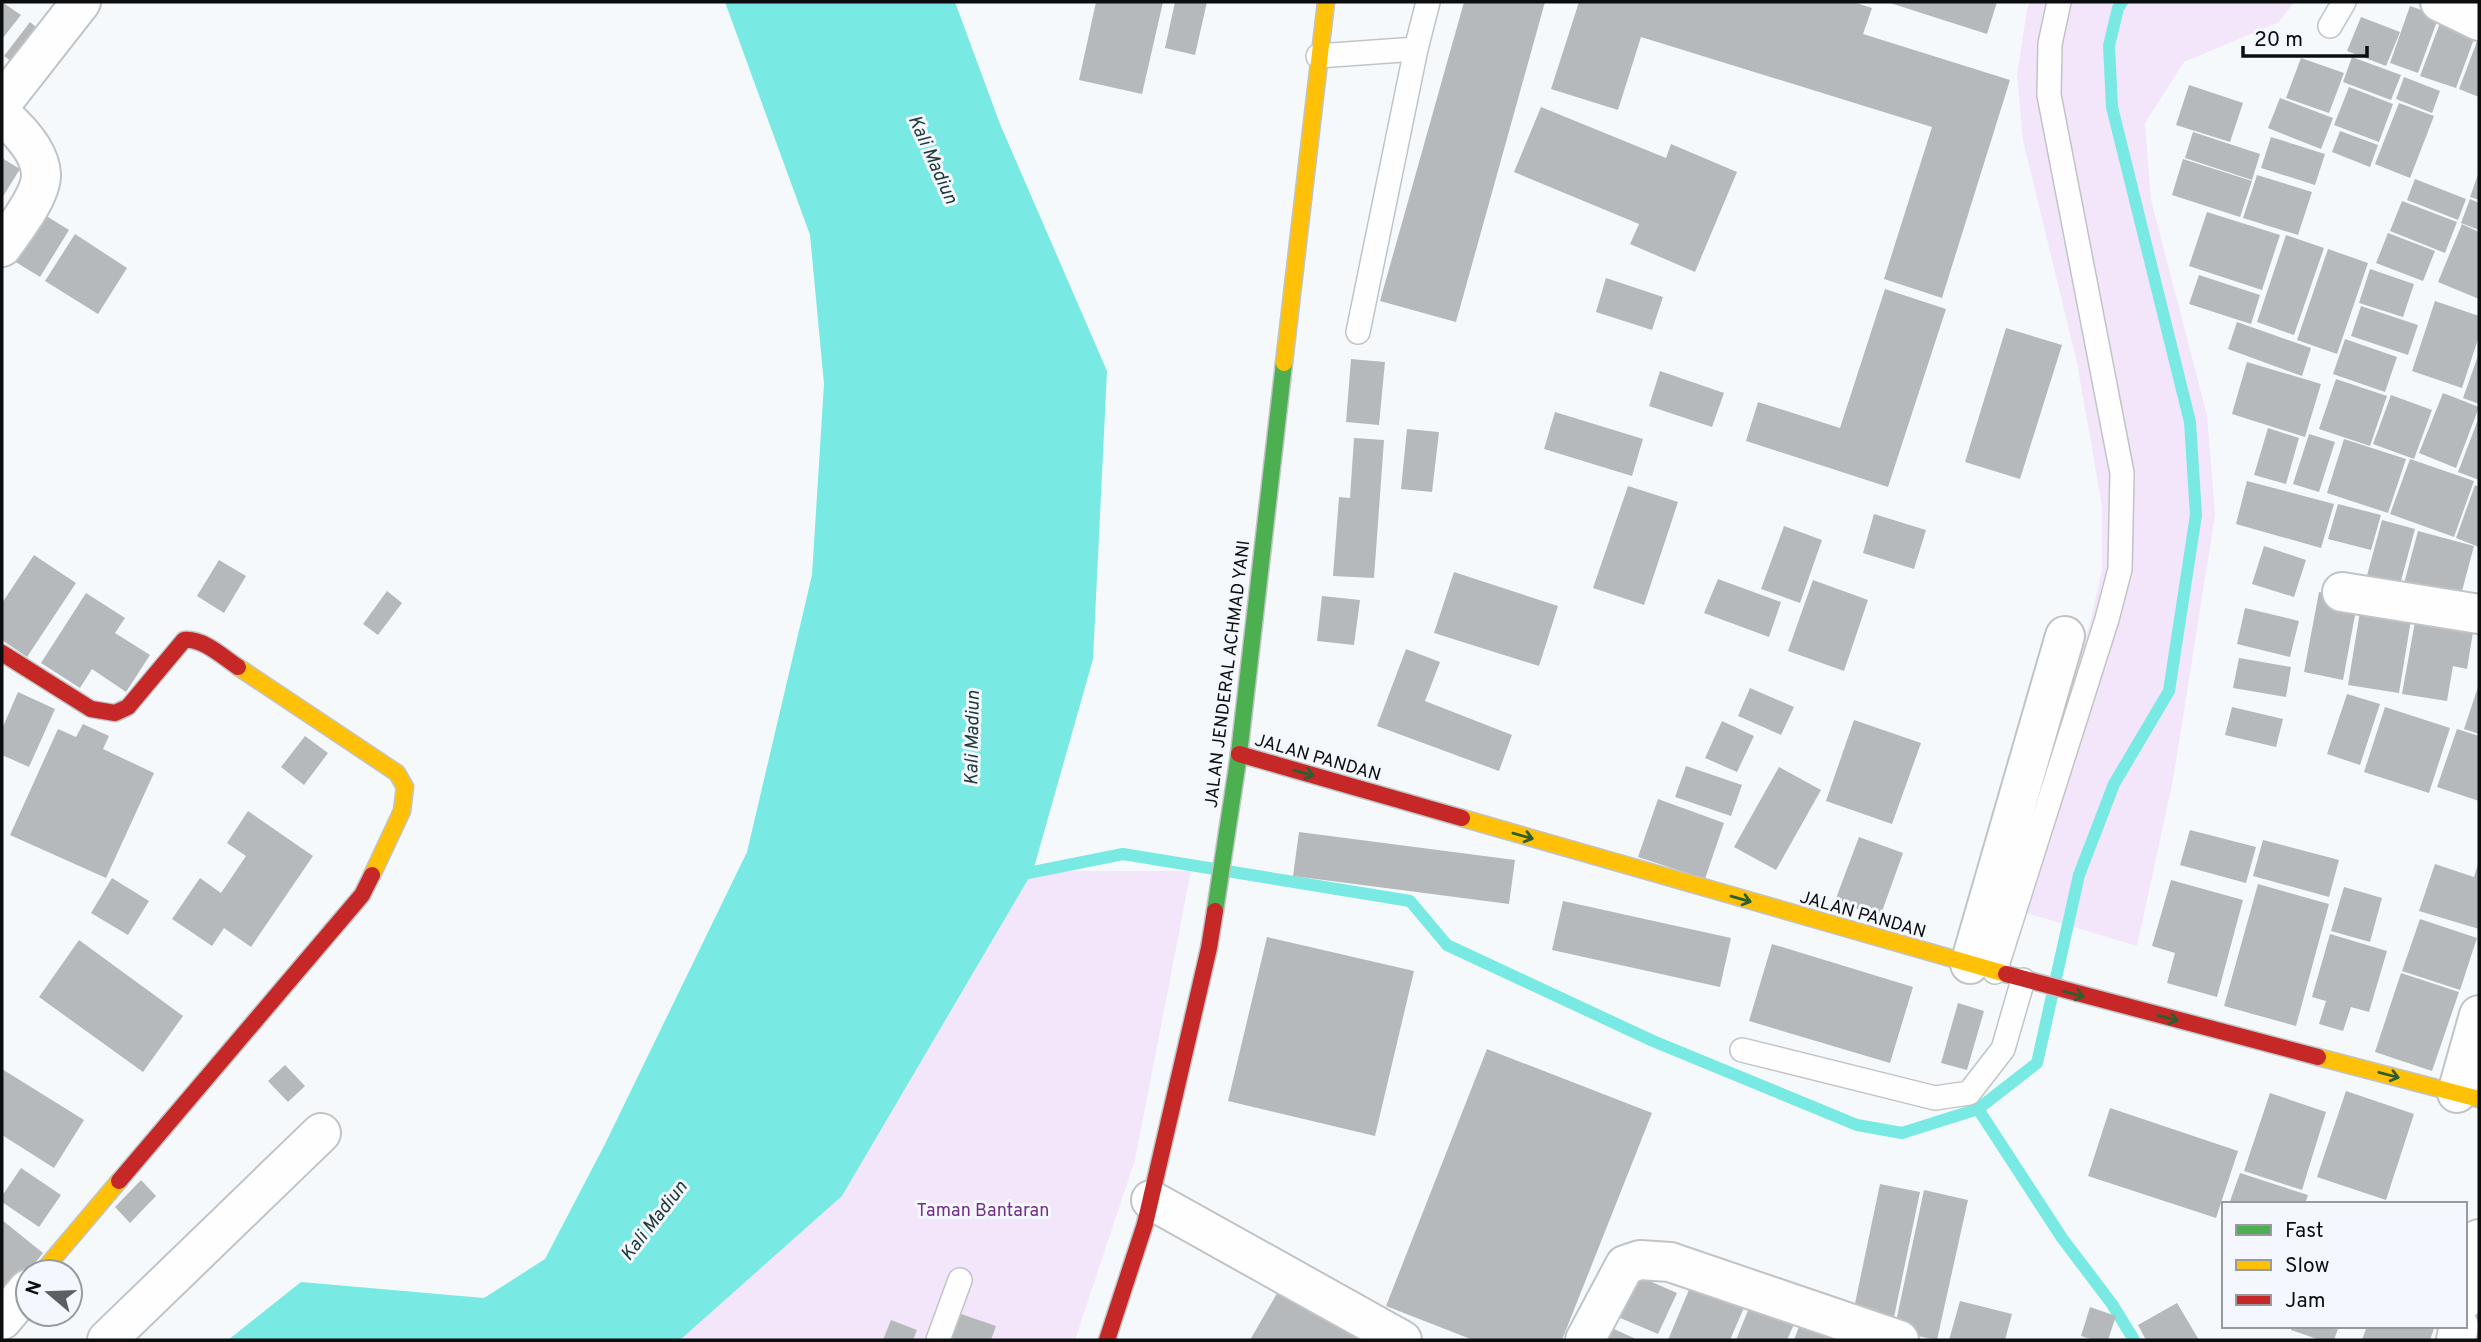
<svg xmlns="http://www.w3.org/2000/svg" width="2481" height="1342" viewBox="0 0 2481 1342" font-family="Overpass,sans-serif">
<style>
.green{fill:#f3e5fa}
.water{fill:#79e9e4}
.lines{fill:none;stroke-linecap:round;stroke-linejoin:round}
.stream{stroke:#79e9e4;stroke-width:12}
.building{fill:#b6b9bb}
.lane-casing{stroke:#c1c4c6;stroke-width:26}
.street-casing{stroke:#c1c4c6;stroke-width:42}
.fast-casing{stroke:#c1c4c6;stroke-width:19}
.slow-casing{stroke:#c1c4c6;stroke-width:19}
.jam-casing{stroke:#c1c4c6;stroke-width:19}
.lane{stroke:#fefeff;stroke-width:23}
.street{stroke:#fefeff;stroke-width:38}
.fast{stroke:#4caf50;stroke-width:16}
.slow{stroke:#ffc107;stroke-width:16}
.jam{stroke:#c62828;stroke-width:16}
.oneway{stroke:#2c5e30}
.labels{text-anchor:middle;stroke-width:6;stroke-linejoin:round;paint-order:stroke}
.street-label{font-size:18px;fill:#0b0d0f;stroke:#f4f8fe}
.park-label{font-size:18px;fill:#752c89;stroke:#f4f8fe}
.water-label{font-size:19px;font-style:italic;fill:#203a38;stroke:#f4f8fe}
</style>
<rect width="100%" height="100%" fill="#f6f9fc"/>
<g class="green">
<polygon points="2030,2 2294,2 2279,22 2184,62 2145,123 2151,200 2207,415 2215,515 2173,780 2137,946 1993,903 2089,627 2102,570 2102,506 2077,363 2023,140 2017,75 2027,9"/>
<polygon points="1033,871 1191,871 1135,1160 1075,1340 680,1340 842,1196"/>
</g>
<polygon class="water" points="725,2 955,2 1000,124 1107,371 1093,659 1033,871 842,1196 680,1340 228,1340 301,1282 484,1298 545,1259 605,1144 747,852 812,575 824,384 810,235"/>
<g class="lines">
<g class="stream">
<polyline points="1018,875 1123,854 1410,901 1447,945 1653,1041 1857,1125 1902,1133 1978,1109 2037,1063 2079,875 2114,784 2169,691 2196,515 2190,422 2112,107 2109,46 2118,8 2122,2"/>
<polyline points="1978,1109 2062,1238 2112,1304 2134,1340"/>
</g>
</g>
<g class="building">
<polygon points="2,2 21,15 2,39"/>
<polygon points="1096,2 1163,2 1142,94 1079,80"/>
<polygon points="1175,2 1207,2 1195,55 1165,48"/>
<polygon points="1464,2 1545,2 1456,322 1380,301"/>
<polygon points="1579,2 1853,2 1872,8 1863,34 2010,80 1942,298 1884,279 1932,127 1641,37 1618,110 1551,89"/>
<polygon points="1887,2 1997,2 1987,34"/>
<polygon points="2410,6 2439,16 2418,73 2390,63"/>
<polygon points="2443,15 2478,28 2456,88 2420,76"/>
<polygon points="2361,17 2400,32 2386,66 2347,51"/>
<polygon points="30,22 47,36 22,69 4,56"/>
<polygon points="2479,36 2479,97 2459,89"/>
<polygon points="2352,57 2401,75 2391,100 2343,82"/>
<polygon points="2301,58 2344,73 2329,113 2286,98"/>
<polygon points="2404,77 2440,91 2432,113 2396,99"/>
<polygon points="2189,85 2243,103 2230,142 2176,125"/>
<polygon points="2349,87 2393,104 2379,142 2334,125"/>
<polygon points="2280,98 2333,118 2321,149 2268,128"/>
<polygon points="2399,103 2434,116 2410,178 2375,164"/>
<polygon points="1541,107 1666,158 1671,144 1737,172 1695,272 1630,244 1639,224 1514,172"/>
<polygon points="2340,131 2378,145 2370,167 2332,152"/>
<polygon points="2193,132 2260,154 2252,180 2185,158"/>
<polygon points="2271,137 2325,154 2315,185 2261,168"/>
<polygon points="2,158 20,169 2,198"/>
<polygon points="2183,159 2252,181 2240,217 2172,195"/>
<polygon points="2479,172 2479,200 2470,197"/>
<polygon points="2257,175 2312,192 2298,235 2243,218"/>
<polygon points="2415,179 2466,199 2458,220 2407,200"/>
<polygon points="2470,199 2479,203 2479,230 2461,223"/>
<polygon points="2402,201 2457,222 2445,253 2390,231"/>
<polygon points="35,209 69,230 40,277 6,256"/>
<polygon points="2207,212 2280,235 2262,290 2189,266"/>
<polygon points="2462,224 2479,232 2479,299 2438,282"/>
<polygon points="2388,233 2435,251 2423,281 2376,263"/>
<polygon points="75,234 127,268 98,314 45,281"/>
<polygon points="2286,235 2324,248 2294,335 2257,322"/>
<polygon points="2328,249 2368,263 2337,354 2297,340"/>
<polygon points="2370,269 2414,284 2403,317 2359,303"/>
<polygon points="2199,275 2260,295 2251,324 2189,304"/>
<polygon points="1606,278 1663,297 1652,330 1596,312"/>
<polygon points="1885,289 1946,309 1888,487 1746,441 1758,402 1840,428"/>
<polygon points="2435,301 2479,316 2479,336 2462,388 2412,371"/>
<polygon points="2361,306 2418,325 2408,355 2351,336"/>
<polygon points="2237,322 2311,348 2302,376 2228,349"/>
<polygon points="2006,328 2062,345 2020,479 1965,462"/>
<polygon points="2345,339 2397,357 2385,392 2333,374"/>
<polygon points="2479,353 2479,404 2463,398"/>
<polygon points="1351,359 1385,362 1379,425 1346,422"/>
<polygon points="2247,362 2321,384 2305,437 2232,414"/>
<polygon points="1660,371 1724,393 1712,427 1649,406"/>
<polygon points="2336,379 2387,396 2370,446 2319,429"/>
<polygon points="2443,393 2479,407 2456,468 2419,453"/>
<polygon points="2391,395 2432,410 2414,459 2373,444"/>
<polygon points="1555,412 1643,439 1632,476 1544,449"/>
<polygon points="2479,417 2479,480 2458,472"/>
<polygon points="2268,428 2299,438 2286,484 2254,475"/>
<polygon points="1407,429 1439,432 1432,492 1401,489"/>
<polygon points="2309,434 2335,442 2319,492 2293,484"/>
<polygon points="1354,438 1384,440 1374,578 1333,576 1339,497 1350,498"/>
<polygon points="2344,439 2406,459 2388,513 2327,493"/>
<polygon points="2410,459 2474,481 2454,537 2390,514"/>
<polygon points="2247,481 2334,504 2321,548 2236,524"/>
<polygon points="2475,485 2479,487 2479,547 2456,538"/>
<polygon points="1628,486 1678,502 1644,605 1593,588"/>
<polygon points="2338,504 2381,515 2371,550 2328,539"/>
<polygon points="1874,514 1926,530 1914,569 1863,553"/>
<polygon points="2382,520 2415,529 2398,592 2365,583"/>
<polygon points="1784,526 1822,540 1800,603 1761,589"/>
<polygon points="2418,531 2474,546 2458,606 2402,591"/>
<polygon points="2264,546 2306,560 2294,597 2252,584"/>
<polygon points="34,555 76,583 27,657 2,640 2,603"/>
<polygon points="219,560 246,576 224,613 197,596"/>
<polygon points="1454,572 1558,606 1539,666 1434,633"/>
<polygon points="1718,579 1781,602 1769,637 1704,613"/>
<polygon points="1813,580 1868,600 1844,671 1788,651"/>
<polygon points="387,591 402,603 378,635 363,624"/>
<polygon points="2319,592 2358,599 2343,680 2304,672"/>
<polygon points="86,593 125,618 115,633 150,655 126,692 92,669 80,688 41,663"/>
<polygon points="1322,596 1360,600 1354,645 1317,641"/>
<polygon points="2245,608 2299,621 2290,657 2237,644"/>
<polygon points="2360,612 2411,620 2399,693 2348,685"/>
<polygon points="2416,616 2474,626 2467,669 2453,666 2447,701 2402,694"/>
<polygon points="1406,649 1440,662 1425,701 1512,735 1499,771 1377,726"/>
<polygon points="2239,658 2291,667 2286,697 2233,688"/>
<polygon points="2479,684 2479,734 2464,729"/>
<polygon points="1750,688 1794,707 1781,735 1738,716"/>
<polygon points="18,692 55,709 29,767 2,755 2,729"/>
<polygon points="2347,694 2380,704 2360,765 2327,754"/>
<polygon points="2232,707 2283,719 2276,747 2225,735"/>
<polygon points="2385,707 2450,728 2429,793 2364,772"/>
<polygon points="1854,720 1921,743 1892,824 1826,801"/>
<polygon points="1722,721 1754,736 1737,772 1705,758"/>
<polygon points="83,724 109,736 103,749 154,773 106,878 10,835 58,729 76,737"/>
<polygon points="2457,729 2479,736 2479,801 2437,787"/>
<polygon points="305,736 328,753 304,785 281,767"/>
<polygon points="1686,766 1742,785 1731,816 1675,797"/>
<polygon points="1779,767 1821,790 1776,870 1734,847"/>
<polygon points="1658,799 1724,823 1705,879 1638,857"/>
<polygon points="248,811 313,856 251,947 224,928 212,946 172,919 200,878 221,893 246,856 227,843"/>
<polygon points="2190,830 2256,847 2246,883 2180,865"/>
<polygon points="1299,832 1515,860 1509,904 1293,876"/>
<polygon points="1859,837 1903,853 1880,917 1835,901"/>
<polygon points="2263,840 2339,860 2329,897 2253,876"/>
<polygon points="2479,861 2479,929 2419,911 2435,864 2474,877"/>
<polygon points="112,878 149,901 128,935 91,913"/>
<polygon points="2171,880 2243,900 2217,997 2167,983 2175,953 2152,946"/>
<polygon points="2258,884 2329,904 2296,1026 2224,1006"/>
<polygon points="2344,887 2382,898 2370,942 2331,931"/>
<polygon points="1563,901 1731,938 1720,987 1552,950"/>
<polygon points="2420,919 2477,938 2460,990 2402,971"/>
<polygon points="2330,934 2387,951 2369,1012 2351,1007 2343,1031 2319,1024 2326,1001 2312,997"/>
<polygon points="1267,937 1414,971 1375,1136 1228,1101"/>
<polygon points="79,940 183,1016 143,1072 39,997"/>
<polygon points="1772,944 1913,987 1890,1063 1749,1021"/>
<polygon points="2401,973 2459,992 2432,1071 2375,1052"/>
<polygon points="1958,1003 1984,1011 1967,1070 1941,1063"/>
<polygon points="1487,1049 1652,1113 1562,1340 1473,1340 1386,1306"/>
<polygon points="285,1065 305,1086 288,1102 268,1081"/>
<polygon points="2,1069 84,1120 54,1168 2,1135"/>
<polygon points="2346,1091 2414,1114 2386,1200 2317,1177"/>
<polygon points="2270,1093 2326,1112 2302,1190 2244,1171"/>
<polygon points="2110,1108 2238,1151 2216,1218 2088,1176"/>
<polygon points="21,1168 61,1195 39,1227 2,1202 2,1196"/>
<polygon points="2240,1173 2308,1195 2305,1204 2229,1204"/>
<polygon points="141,1180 156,1196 130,1223 115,1207"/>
<polygon points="1880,1184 1920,1192 1893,1322 1853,1313"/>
<polygon points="1924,1190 1968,1200 1937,1340 1894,1331"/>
<polygon points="2,1220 43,1253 2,1305"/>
<polygon points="1696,1273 1749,1296 1730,1340 1668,1340"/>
<polygon points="1636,1275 1677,1293 1658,1334 1618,1317"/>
<polygon points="1283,1283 1383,1340 1250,1340"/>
<polygon points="1960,1301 2012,1314 2005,1340 1949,1340"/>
<polygon points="1751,1303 1795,1322 1787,1340 1736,1340"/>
<polygon points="2177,1303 2199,1340 2146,1340 2138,1325"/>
<polygon points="2090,1307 2116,1316 2108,1340 2094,1340 2081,1336"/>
<polygon points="961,1314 996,1326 991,1340 951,1340"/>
<polygon points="891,1320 917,1330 913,1340 883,1340"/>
<polygon points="1603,1324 1638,1340 1596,1340"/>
<polygon points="1800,1324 1830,1337 1829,1340 1794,1340"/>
<polygon points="2292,1326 2339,1326 2334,1340 2320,1340 2291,1330"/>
<polygon points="2367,1326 2435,1326 2430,1340 2362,1340"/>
</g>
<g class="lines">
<g class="lane-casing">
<g id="lane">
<polyline points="2330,26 2344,2"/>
<polyline points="1318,56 1416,49 1428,2"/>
<polyline points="1358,332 1416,49"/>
<polyline points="1995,972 2107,619 2120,569 2122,473 2049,95 2050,44 2059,2"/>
<polyline points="1742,1050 1935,1098 1969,1093 2003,1049 2023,980"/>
<polyline points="938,1340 960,1280"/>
</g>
</g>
<g class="street-casing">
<g id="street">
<polyline points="2440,2 2479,21"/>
<polyline points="2,103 81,2"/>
<path d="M 2,115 C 18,129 40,151 41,174 C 42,195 14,230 2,247"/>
<polyline points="2342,592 2479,614"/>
<polyline points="1970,964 2065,636"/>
<polyline points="2457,1093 2479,1015"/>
<polyline points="1151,1200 1402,1340"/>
<polyline points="2465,1299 2479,1239"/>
<polyline points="2,1320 28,1289"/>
<polyline points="107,1340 321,1133"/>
<polyline points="1585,1340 1625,1265 1640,1260 1670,1262 1899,1340"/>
<polyline points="2456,1340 2459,1326"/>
</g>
</g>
<g class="fast-casing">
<polyline id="fast" points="1215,911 1239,754 1284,363"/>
</g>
<g class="slow-casing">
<g id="slow">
<polyline points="1284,363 1326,2"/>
<polyline points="238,667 397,773 405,787 402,811 372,875"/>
<polyline points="1462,818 2006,974"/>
<polyline points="2318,1057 2479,1099"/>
<polyline points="42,1272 119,1181"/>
</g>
</g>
<g class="jam-casing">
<g id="jam">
<path d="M 2,653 L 91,709 L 115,713 L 128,707 L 184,640 C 203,638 223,657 238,667"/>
<polyline points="1239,754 1462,818"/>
<polyline points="2006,974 2318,1057"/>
<polyline points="119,1181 362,895 372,875"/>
<polyline points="1107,1340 1145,1224 1209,948 1215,911"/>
</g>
</g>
<use href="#lane" class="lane"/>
<use href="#street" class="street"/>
<use href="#fast" class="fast"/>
<use href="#slow" class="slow"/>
<use href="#jam" class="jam"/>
</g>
<defs><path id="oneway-shaft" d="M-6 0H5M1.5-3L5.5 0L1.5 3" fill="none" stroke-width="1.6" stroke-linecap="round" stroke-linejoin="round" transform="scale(1.75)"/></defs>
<g class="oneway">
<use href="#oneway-shaft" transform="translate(1304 773) rotate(16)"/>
<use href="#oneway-shaft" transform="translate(1523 836) rotate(16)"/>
<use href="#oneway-shaft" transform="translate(1741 899) rotate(16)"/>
<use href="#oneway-shaft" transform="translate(2074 994) rotate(15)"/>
<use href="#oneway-shaft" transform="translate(2168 1018) rotate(15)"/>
<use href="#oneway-shaft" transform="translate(2389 1075) rotate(15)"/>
</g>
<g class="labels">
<g class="street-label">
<text transform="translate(1227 674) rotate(-83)" y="6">JALAN JENDERAL ACHMAD YANI</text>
<text transform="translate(1318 757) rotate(16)" y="6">JALAN PANDAN</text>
<text transform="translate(1863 914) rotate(16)" y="6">JALAN PANDAN</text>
</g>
<g class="park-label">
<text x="983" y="1216">Taman Bantaran</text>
</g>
<g class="water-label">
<text transform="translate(934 159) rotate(66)" y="7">Kali Madiun</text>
<text transform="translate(971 738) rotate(-89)" y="7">Kali Madiun</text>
<text transform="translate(653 1220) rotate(-52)" y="7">Kali Madiun</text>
</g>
</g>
<rect width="2481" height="1342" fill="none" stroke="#0b0d0f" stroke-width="7"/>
<rect x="2222" y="1202" width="245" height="126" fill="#f4f8fe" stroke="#979a9e" stroke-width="2"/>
<rect x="2236" y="1225" width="35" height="10" fill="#4caf50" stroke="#979a9e" stroke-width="2"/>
<text x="2285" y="1237" font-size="21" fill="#0b0d0f">Fast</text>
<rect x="2236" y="1260" width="35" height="10" fill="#ffc107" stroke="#979a9e" stroke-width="2"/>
<text x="2285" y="1272" font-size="21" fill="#0b0d0f">Slow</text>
<rect x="2236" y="1295" width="35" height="10" fill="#c62828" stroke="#979a9e" stroke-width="2"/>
<text x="2285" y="1307" font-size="21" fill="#0b0d0f">Jam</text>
<g transform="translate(49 1293) rotate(289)"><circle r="33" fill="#f4f8fe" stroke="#979a9e" stroke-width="2"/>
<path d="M0-5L12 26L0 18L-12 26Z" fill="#5d6062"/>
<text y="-10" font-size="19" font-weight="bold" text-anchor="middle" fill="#0b0d0f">N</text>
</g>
<path d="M2243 46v10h124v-10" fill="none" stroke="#0b0d0f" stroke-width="3.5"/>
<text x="2254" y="46" font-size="21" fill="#0b0d0f" stroke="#f4f8fe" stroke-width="5" paint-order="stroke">20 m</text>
</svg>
